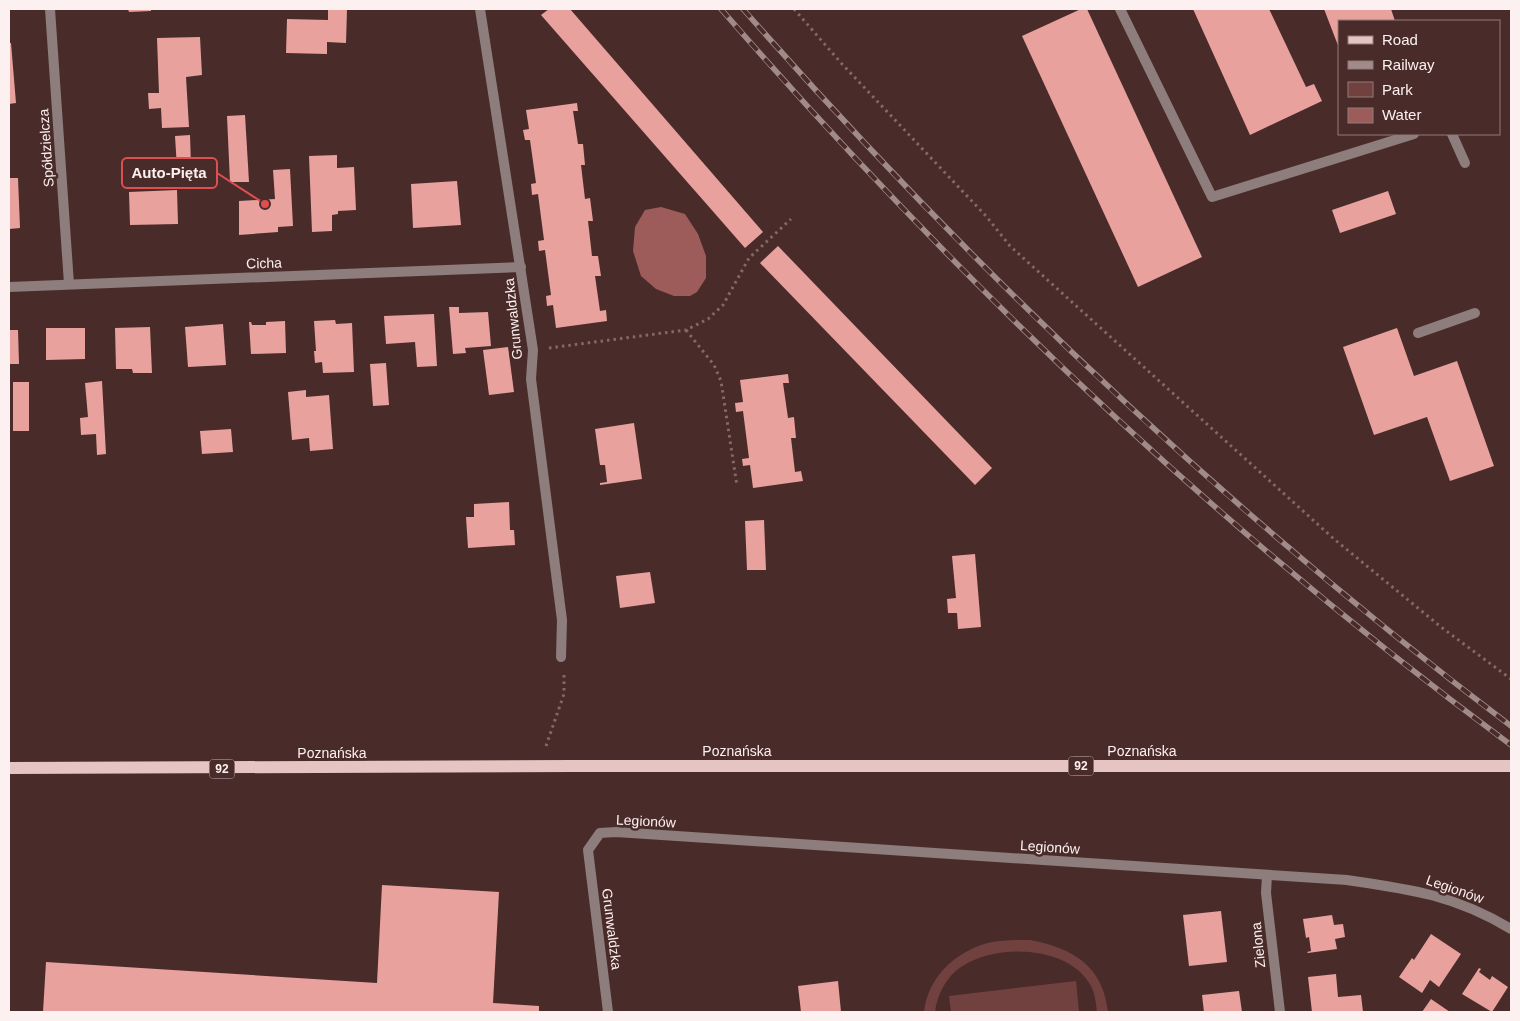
<svg xmlns="http://www.w3.org/2000/svg" width="1520" height="1021" viewBox="0 0 1520 1021" font-family="Helvetica,sans-serif">
<style>
.green{fill:#71413f}
.water{fill:#9d5c5a}
.building{fill:#e9a19e}
.lines{fill:none;stroke-linecap:round;stroke-linejoin:round}
.path{stroke:#826a69;stroke-width:3;stroke-dasharray:2.5 4;stroke-linecap:butt}
.service{stroke:#8d7d7c;stroke-width:10}
.minor{stroke:#8d7d7c;stroke-width:10}
.primary{stroke:#e5c4c2;stroke-width:12}
.rail-casing{stroke:#a18b8a;stroke-width:5.5}
.rail{stroke:#492c2a;stroke-width:4;stroke-dasharray:11;stroke-linecap:butt}
.labels{text-anchor:middle;stroke-width:5;stroke-linejoin:round;paint-order:stroke}
.shield{fill:#492c2a;stroke:#c7b5b5;stroke-width:1}
.shield-label{font-size:12px;font-weight:bold;fill:#fdf0f0}
.street-label{font-size:14px;fill:#fdf0f0;stroke:#492c2a}
.leader{fill:none;stroke:#de5050;stroke-width:2}
.callout-dot{fill:#de5050;stroke:#492c2a;stroke-width:2}
.callout{fill:#492c2a;stroke:#de5050;stroke-width:2}
.callout-label{font-size:15px;text-anchor:middle;font-weight:bold;fill:#fdf0f0}
</style>
<rect width="100%" height="100%" fill="#492c2a"/>
<g class="green">
<path d="M 1030,940 C 1073,948 1103,966 1108,1012 L 1097,1012 C 1096,1003 1095,994 1091,986 C 1069,945 996,943 961,967 C 946,977 937,995 935,1012 L 924,1012 C 928,977 955,952 988,943 C 1001,940 1016,940 1030,940 Z"/>
<polygon points="1076,981 1079,1012 951,1012 949,996"/>
</g>
<polygon class="water" points="661,207 685,214 698,234 706,256 706,278 697,292 690,296 674,296 656,289 641,276 633,251 635,227 645,210"/>
<g class="building">
<polygon points="128,9 151,9 151,11 129,12"/>
<polygon points="328,9 347,9 346,43 327,42 327,54 286,53 287,19 328,20"/>
<polygon points="549,9 570,9 763,232 745,248 541,15"/>
<polygon points="1081,9 1087,9 1202,257 1138,287 1022,36"/>
<polygon points="1193,9 1269,9 1306,87 1314,84 1322,101 1250,135"/>
<polygon points="1324,9 1391,9 1395,21 1339,21 1339,48"/>
<polygon points="200,37 202,75 186,77 189,127 162,128 161,108 149,109 148,93 159,93 157,38"/>
<polygon points="9,43 11,43 16,103 9,104"/>
<polygon points="577,103 578,111 573,111 578,144 583,144 585,165 581,165 585,199 590,198 593,221 588,221 592,256 598,256 601,276 595,276 600,311 606,310 607,321 556,328 553,305 547,306 546,296 551,295 545,250 539,251 538,241 544,240 538,194 532,195 531,184 536,183 530,140 525,140 523,130 529,129 526,110"/>
<polygon points="245,115 249,182 230,182 227,116"/>
<polygon points="190,135 191,167 177,168 175,136"/>
<polygon points="337,155 337,168 354,167 356,210 338,211 338,214 332,215 332,231 312,232 309,156"/>
<polygon points="290,169 293,226 278,227 278,232 239,235 239,201 275,199 273,170"/>
<polygon points="9,178 18,178 20,228 9,229"/>
<polygon points="457,181 461,225 413,228 411,184"/>
<polygon points="177,190 178,224 130,225 129,192"/>
<polygon points="1388,191 1396,214 1340,233 1332,210"/>
<polygon points="778,246 992,468 975,485 760,263"/>
<polygon points="449,307 459,307 459,313 488,312 491,346 465,348 466,353 453,354"/>
<polygon points="434,314 437,366 417,367 415,342 386,344 384,316"/>
<polygon points="335,320 336,324 352,323 354,372 323,373 322,362 315,363 314,351 316,351 314,321"/>
<polygon points="285,321 286,353 251,354 249,322 251,322 252,325 266,325 266,322"/>
<polygon points="223,324 226,365 188,367 185,327"/>
<polygon points="150,327 152,373 133,373 132,369 116,369 115,328"/>
<polygon points="46,328 85,328 85,359 46,360"/>
<polygon points="1397,328 1414,376 1457,361 1494,466 1450,481 1427,417 1374,435 1343,347"/>
<polygon points="9,330 18,330 19,364 9,364"/>
<polygon points="508,347 514,392 489,395 483,350"/>
<polygon points="386,363 389,405 373,406 370,364"/>
<polygon points="788,374 789,383 783,383 788,418 794,417 796,438 791,438 795,472 801,471 803,481 753,488 750,465 743,466 742,459 749,458 743,411 736,412 735,403 743,402 740,380"/>
<polygon points="102,381 106,454 97,455 96,434 81,435 80,418 88,417 85,383"/>
<rect x="13" y="382" width="16" height="49"/>
<polygon points="306,390 306,397 329,395 333,449 310,451 309,438 292,440 288,392"/>
<polygon points="634,423 642,479 600,485 600,483 607,482 605,465 600,465 595,429"/>
<polygon points="231,429 233,452 202,454 200,431"/>
<polygon points="509,502 510,530 514,530 515,545 468,548 466,517 474,517 474,504"/>
<polygon points="764,520 766,570 747,570 745,521"/>
<polygon points="975,554 981,627 958,629 957,613 948,613 947,599 956,598 952,556"/>
<polygon points="650,572 655,603 620,608 616,576"/>
<polygon points="382,885 499,892 493,1003 539,1006 539,1012 43,1012 46,962 377,983"/>
<polygon points="1221,911 1227,962 1189,966 1183,915"/>
<polygon points="1332,915 1334,925 1343,924 1345,937 1335,939 1337,949 1308,953 1307,952 1311,951 1309,937 1306,938 1303,919"/>
<polygon points="1431,934 1461,954 1439,987 1430,980 1422,993 1399,977 1412,958 1414,960"/>
<polygon points="1479,968 1481,969 1479,972 1490,980 1492,976 1508,987 1492,1012 1462,994"/>
<polygon points="1336,974 1338,997 1361,995 1363,1012 1312,1012 1308,977"/>
<polygon points="838,981 841,1012 801,1012 798,986"/>
<polygon points="1239,991 1242,1012 1204,1012 1202,995"/>
<polygon points="1431,999 1450,1012 1422,1012"/>
</g>
<g class="lines">
<g class="path">
<polyline points="794,9 842,64 986,216 1010,246 1334,539 1441,627 1511,679"/>
<polyline points="686,330 714,365 721,381 737,486"/>
<polyline points="549,348 686,330 708,319 723,305 749,258 791,219"/>
<polyline points="546,746 564,694 564,675"/>
</g>
<g class="service">
<polyline points="1120,9 1212,197 1414,134"/>
<polyline points="1452,134 1465,163"/>
<polyline points="1418,333 1475,313"/>
</g>
<g class="minor">
<polyline points="50,9 69,284"/>
<polyline points="480,9 533,350 531,379 562,620 561,657"/>
<polyline points="9,287 521,267"/>
<polyline points="1267,875 1266,893 1280,1012"/>
<path d="M 608,1012 L 588,850 L 600,833 L 616,832 L 1347,880 C 1410,889 1455,895 1511,929"/>
</g>
<polyline class="primary" points="9,768 573,766 1511,766"/>
<g class="rail-casing">
<g id="rail">
<path d="M 721,9 C 957,281 1221,531 1511,745"/>
<path d="M 743,9 C 977,275 1228,512 1511,726"/>
</g>
</g>
<use href="#rail" class="rail"/>
</g>
<g class="labels">
<g class="shield">
<rect x="1068.5" y="756.5" width="25" height="19" rx="4"/>
<rect x="209.5" y="759.5" width="25" height="19" rx="4"/>
</g>
<g class="shield-label">
<text x="1081" y="770">92</text>
<text x="222" y="773">92</text>
</g>
<g class="street-label">
<text transform="translate(46 148) rotate(-94)" y="5">Spółdzielcza</text>
<text transform="translate(264 263) rotate(-2)" y="5">Cicha</text>
<text transform="translate(513 319) rotate(-96)" y="5">Grunwaldzka</text>
<text x="737" y="756">Poznańska</text>
<text x="1142" y="756">Poznańska</text>
<text x="332" y="758">Poznańska</text>
<text transform="translate(646 821) rotate(3)" y="5">Legionów</text>
<text transform="translate(1050 847) rotate(4)" y="5">Legionów</text>
<text transform="translate(1455 889) rotate(19)" y="5">Legionów</text>
<text transform="translate(612 929) rotate(83)" y="5">Grunwaldzka</text>
<text transform="translate(1258 945) rotate(-96)" y="5">Zielona</text>
</g>
</g>
<path class="leader" d="M265 204L217 173"/>
<circle class="callout-dot" cx="265" cy="204" r="5"/>
<rect class="callout" x="122" y="158" width="95" height="30" rx="5"/>
<g class="callout-label">
<text x="169" y="178">Auto-Pięta</text>
</g>
<rect width="1520" height="1021" fill="none" stroke="#fdf0f0" stroke-width="20"/>
<rect x="1338" y="20" width="162" height="115" fill="#492c2a" stroke="#917a79"/>
<rect x="1348" y="36" width="25" height="8" fill="#e5c4c2" stroke="#917a79"/>
<text x="1382" y="45" font-size="15" fill="#fdf0f0">Road</text>
<rect x="1348" y="61" width="25" height="8" fill="#a18b8a" stroke="#917a79"/>
<text x="1382" y="70" font-size="15" fill="#fdf0f0">Railway</text>
<rect x="1348" y="82" width="25" height="15" fill="#71413f" stroke="#917a79"/>
<text x="1382" y="95" font-size="15" fill="#fdf0f0">Park</text>
<rect x="1348" y="108" width="25" height="15" fill="#9d5c5a" stroke="#917a79"/>
<text x="1382" y="120" font-size="15" fill="#fdf0f0">Water</text>
</svg>
